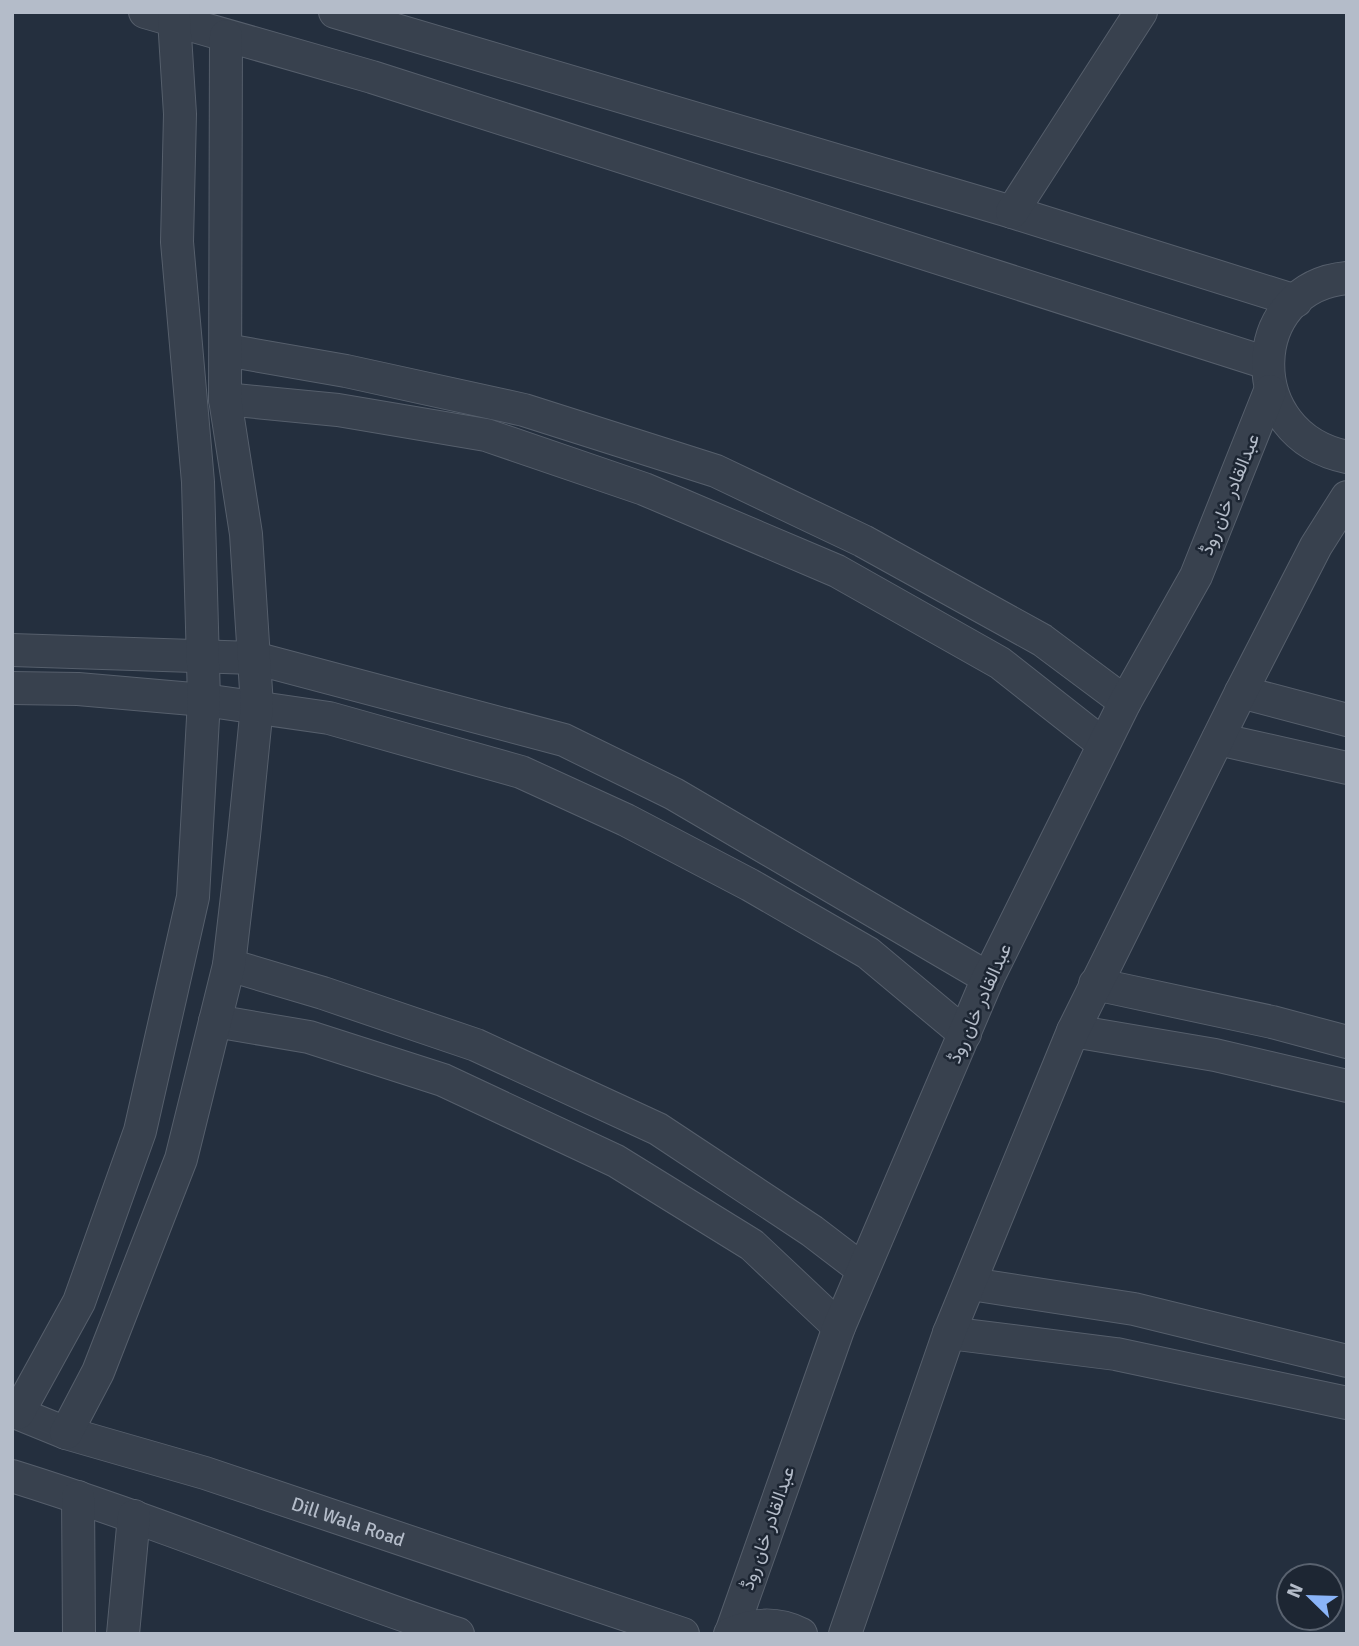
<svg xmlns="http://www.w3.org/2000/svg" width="1359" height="1646" viewBox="0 0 1359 1646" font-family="Signika,Vazirmatn,sans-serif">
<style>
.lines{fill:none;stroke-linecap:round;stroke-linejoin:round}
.minor-casing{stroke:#565f6c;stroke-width:34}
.minor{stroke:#38414e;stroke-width:32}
.labels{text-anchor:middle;stroke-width:5;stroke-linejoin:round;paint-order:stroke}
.street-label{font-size:19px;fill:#b4bcc9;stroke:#1d2633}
</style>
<rect width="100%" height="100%" fill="#242f3e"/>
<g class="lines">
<g class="minor-casing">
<g id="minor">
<polyline points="145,12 372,77 1267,363"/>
<polyline points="335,12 1012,212 1296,301"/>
<polyline points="1012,212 1141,12"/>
<path d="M 1347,278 C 1245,287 1239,435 1347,457"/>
<polyline points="226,350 346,371 524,410 716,471 863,541 1042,640 1125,702"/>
<polyline points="225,399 338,410 486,435 644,489 837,571 1000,663 1103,744"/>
<polyline points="12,650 254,658 564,740 674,794 988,978"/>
<polyline points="12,688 78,689 204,700 329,718 521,772 626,820 750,885 868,953 965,1034"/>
<polyline points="1241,692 1347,720"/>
<polyline points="1218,739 1347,768"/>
<polyline points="229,965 323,993 476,1045 658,1129 812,1231 863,1270"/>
<polyline points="1095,984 1272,1022 1347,1042"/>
<polyline points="215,1021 309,1037 443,1080 616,1161 752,1245 839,1327"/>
<polyline points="1073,1031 1215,1055 1347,1086"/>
<polyline points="971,1284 1134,1309 1347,1361"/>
<polyline points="949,1333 1116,1354 1347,1403"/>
<path id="s1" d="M 12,1411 L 66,1433 L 205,1473 L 683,1634"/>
<polyline points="18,1413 79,1302 140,1131 193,897 204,700 198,482 177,242 180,114 174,19"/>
<polyline points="66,1433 98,1372 181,1159 229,965 244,836 257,706 246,534 225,399 226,36"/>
<path d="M 12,1476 C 163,1523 308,1584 458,1634"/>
<polyline points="78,1497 79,1634"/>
<polyline points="731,1633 839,1327 988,978 1125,702 1196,576 1270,391"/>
<polyline points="123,1634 134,1516"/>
<path d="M 730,1634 C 755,1623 777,1622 801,1634"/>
<polyline points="845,1634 949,1333 1073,1031 1241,692 1316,546 1347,497"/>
</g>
</g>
<use href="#minor" class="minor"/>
</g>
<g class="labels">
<g class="street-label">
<text transform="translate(1229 494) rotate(-68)" y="7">عبدالقادر خان روڈ</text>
<text transform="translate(979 1003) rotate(-66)" y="7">عبدالقادر خان روڈ</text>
<text dy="7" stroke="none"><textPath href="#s1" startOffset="354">Dill Wala Road</textPath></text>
<text transform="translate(767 1528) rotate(-71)" y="7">عبدالقادر خان روڈ</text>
</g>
</g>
<rect width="1359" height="1646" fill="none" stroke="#b4bcc9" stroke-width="28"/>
<g transform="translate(1310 1597) rotate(293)"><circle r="33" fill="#1d2633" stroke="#59626f" stroke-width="2"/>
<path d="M0-5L12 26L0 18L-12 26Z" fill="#8ab4f8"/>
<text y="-10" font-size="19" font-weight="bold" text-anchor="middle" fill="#b4bcc9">N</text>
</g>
</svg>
